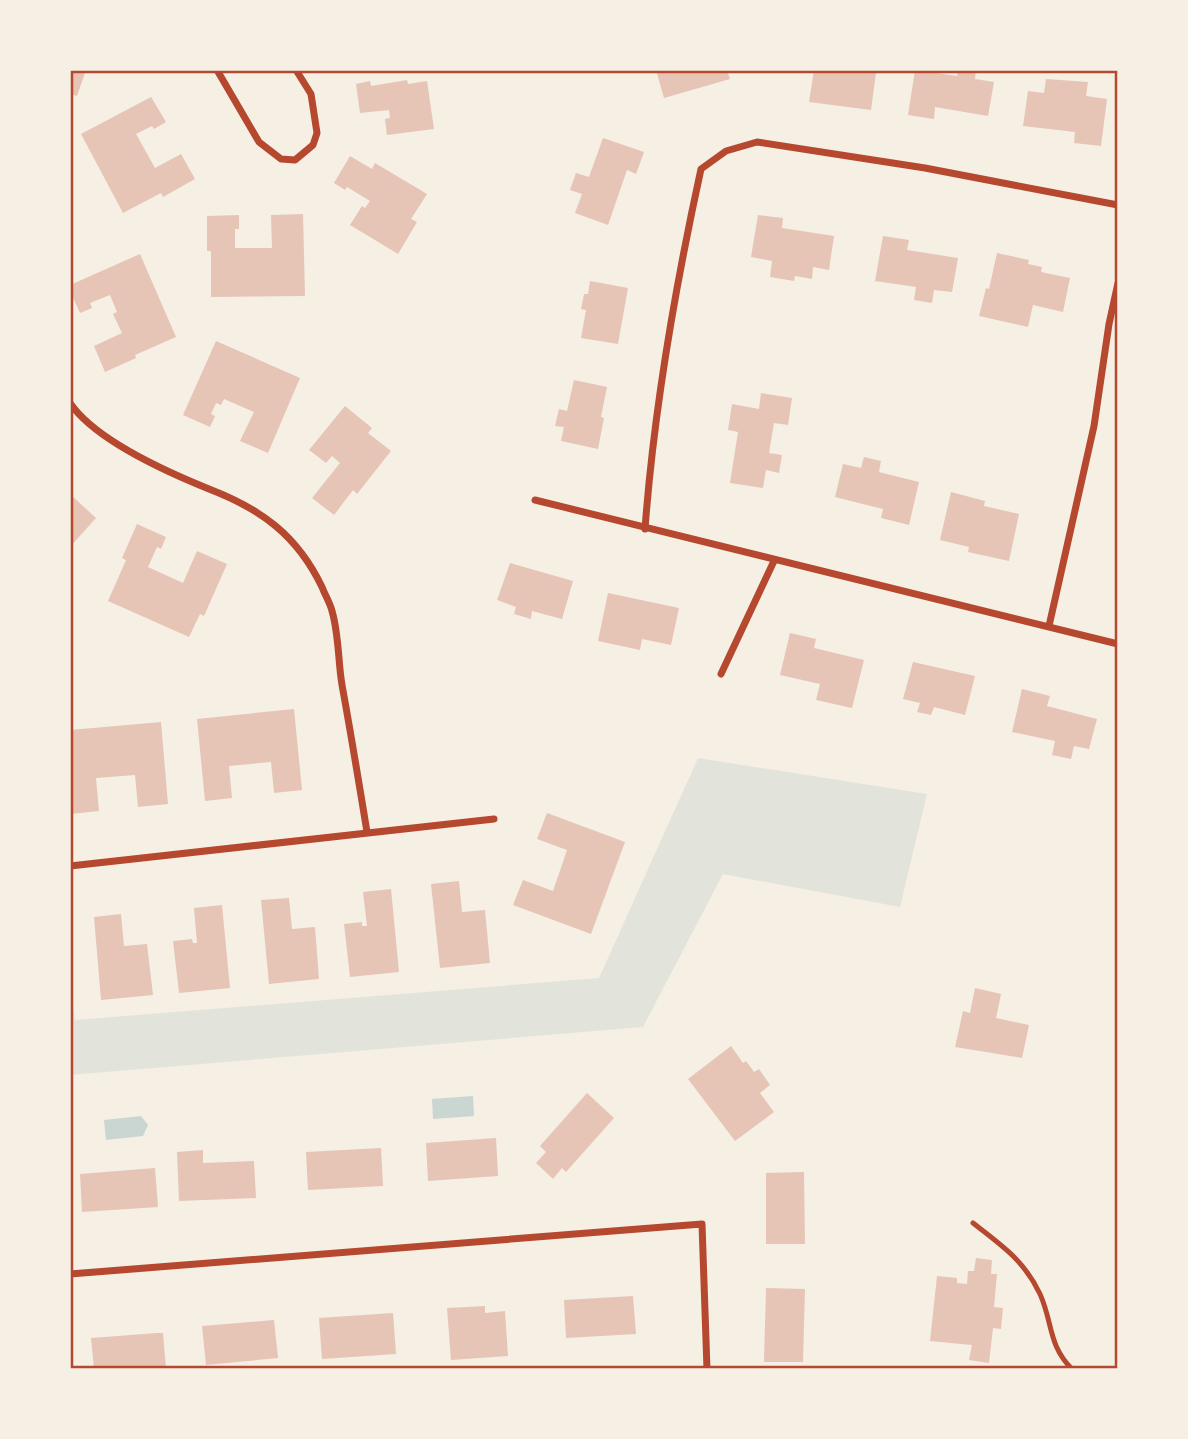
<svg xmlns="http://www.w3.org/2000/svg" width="1188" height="1439" viewBox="0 0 1188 1439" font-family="Mulish,sans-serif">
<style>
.green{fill:#e2e4dc}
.water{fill:#c9d6d2}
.building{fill:#e6c5b7}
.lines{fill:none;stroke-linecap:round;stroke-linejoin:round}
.service{stroke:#b5482f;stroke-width:5}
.minor{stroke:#b5482f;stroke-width:7}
.neatline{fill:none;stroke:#b5482f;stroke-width:2.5}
</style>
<rect width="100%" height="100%" fill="#f6efe4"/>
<polygon class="green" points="698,758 927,794 900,907 723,874 643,1027 70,1075 70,980 75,1020 599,978"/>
<g class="water">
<polygon points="473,1096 474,1116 433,1119 432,1099"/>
<polygon points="141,1116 148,1125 143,1136 106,1140 104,1120"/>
</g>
<g class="building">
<polygon points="70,70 86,70 77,96 70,94"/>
<polygon points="656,70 727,70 730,79 664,98"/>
<polygon points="814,70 851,70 876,73 871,110 809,102"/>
<polygon points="915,70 957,76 958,70 976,70 975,79 994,82 988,116 935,107 934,119 908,115"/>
<polygon points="1046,79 1088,82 1086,96 1107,99 1101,146 1074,143 1075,132 1023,126 1028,91 1044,93"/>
<polygon points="407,80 408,84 427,81 434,129 387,135 385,119 390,118 389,110 360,113 356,84 370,81 371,86"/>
<polygon points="151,97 166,122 154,129 152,126 136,134 155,168 181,154 195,179 163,197 161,193 123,213 81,134"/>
<polygon points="603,138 644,152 636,174 627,170 608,225 575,213 582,194 570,190 576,173 589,177"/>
<polygon points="350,156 372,169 375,163 427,194 411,219 417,222 398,254 350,225 362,206 365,208 370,201 347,187 345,190 334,183"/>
<polygon points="303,214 305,296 211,297 211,251 207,251 207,216 239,215 239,229 235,229 235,248 272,248 271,215"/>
<polygon points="758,215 783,218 782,228 834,236 829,270 813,267 812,279 795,276 794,281 770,277 772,261 751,257"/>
<polygon points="883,236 909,240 907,250 958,258 952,292 934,290 932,303 914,300 916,287 875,281"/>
<polygon points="997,253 1029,260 1028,264 1042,267 1041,272 1070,278 1063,312 1033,305 1028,327 979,316 986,288 989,289"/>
<polygon points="140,254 176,337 135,355 136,358 105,372 94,346 122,333 113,314 117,312 110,295 90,303 92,308 80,313 70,291 70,285"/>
<polygon points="590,281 628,288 618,344 581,338 586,310 581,309 584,294 588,294"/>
<polygon points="216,341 300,378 268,453 240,441 254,412 224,399 221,405 216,403 211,414 215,416 210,427 183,415"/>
<polygon points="574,380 607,387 601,417 604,418 598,449 561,441 564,427 555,426 559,409 567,411"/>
<polygon points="761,393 792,398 788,425 774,423 769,453 782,455 779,473 766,470 763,488 730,483 738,432 728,430 732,404 759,409"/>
<polygon points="345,406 372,428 368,433 391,451 357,494 353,490 334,515 312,498 340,463 332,456 326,463 309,450"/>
<polygon points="864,457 881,461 879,472 919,482 909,525 881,518 883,509 835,497 843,464 861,468"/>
<polygon points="951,492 985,501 984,506 1019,514 1009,561 968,552 969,547 940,540"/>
<polygon points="72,496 96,518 70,547 70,498"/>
<polygon points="137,524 166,537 161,549 157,547 148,567 183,583 197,551 227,564 204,616 200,614 189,637 108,601 126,560 122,558"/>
<polygon points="510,563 573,581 562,619 532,611 531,619 514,614 516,607 497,600"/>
<polygon points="608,593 679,608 671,645 642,639 640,650 598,641"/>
<polygon points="790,633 816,639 814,648 864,660 852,708 816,700 820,684 780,675"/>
<polygon points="913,662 975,676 965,715 934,707 931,715 917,712 920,703 903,699"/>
<polygon points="1022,689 1050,696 1047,706 1097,719 1089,749 1074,746 1071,759 1052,755 1055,741 1012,732"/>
<polygon points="294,709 302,790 274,793 271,762 229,766 232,798 205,801 197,719"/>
<polygon points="161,722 168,804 138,807 135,775 96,778 99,811 71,814 70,730"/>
<polygon points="547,813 625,842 591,934 513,905 523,880 553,891 567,850 537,839"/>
<polygon points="459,881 462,912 485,910 490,963 440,968 431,884"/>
<polygon points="391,889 399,972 350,977 344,924 362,922 362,926 367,926 363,892"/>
<polygon points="289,898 292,929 315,927 319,979 269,984 261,900"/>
<polygon points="222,905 230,988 179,993 173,941 192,939 193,943 197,943 194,908"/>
<polygon points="121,914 124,946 147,944 153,995 101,1000 94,917"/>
<polygon points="975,988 1001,994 996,1018 1029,1025 1022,1058 955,1047 963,1011 970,1013"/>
<polygon points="731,1046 743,1063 746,1061 754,1072 759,1069 770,1085 760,1093 774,1112 735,1141 688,1079"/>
<polygon points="587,1093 614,1118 566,1172 562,1168 553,1179 536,1163 546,1152 540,1146"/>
<polygon points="496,1138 498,1176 428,1181 426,1143"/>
<polygon points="381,1148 383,1186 308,1190 306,1152"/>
<polygon points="203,1150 203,1163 254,1161 256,1198 179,1201 177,1152"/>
<polygon points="155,1168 158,1207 82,1212 80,1174"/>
<polygon points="804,1172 805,1244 766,1244 766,1173"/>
<polygon points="976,1258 992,1260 991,1274 997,1274 994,1307 1003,1308 1001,1329 993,1328 989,1363 969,1360 972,1345 930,1341 937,1276 957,1278 957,1283 967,1284 968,1271 974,1271"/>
<polygon points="766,1288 805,1289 803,1362 764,1362"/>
<polygon points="633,1296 636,1334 566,1338 564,1300"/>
<polygon points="485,1306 485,1313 505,1311 508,1356 451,1360 447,1308"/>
<polygon points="393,1313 396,1354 322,1359 319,1318"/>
<polygon points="274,1320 278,1358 206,1365 202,1326"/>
<polygon points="157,1333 163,1333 166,1369 94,1369 91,1338"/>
</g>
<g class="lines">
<path class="service" d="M 973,1223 C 1002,1246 1024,1260 1040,1294 C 1053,1323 1048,1345 1072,1369"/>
<g class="minor">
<polyline points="217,70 259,142 281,159 295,160 313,145 317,133 311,94 296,70"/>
<path d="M 70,403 C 96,441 167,472 209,489 C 261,509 297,535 322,587 C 325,595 330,603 332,611 C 339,635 338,661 342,685 C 351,734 359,783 367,832"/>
<polyline points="535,500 1118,644"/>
<path d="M 645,529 C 654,408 675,288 701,169 L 726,151 L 757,142 L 925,168 L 1118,205"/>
<polyline points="1049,626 1094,426 1109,324 1118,283"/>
<polyline points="721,674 774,561"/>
<polyline points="70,866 494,819"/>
<polyline points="70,1274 702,1224 707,1369"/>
</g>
</g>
<rect width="1188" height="1439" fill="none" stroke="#f6efe4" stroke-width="144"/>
<rect x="72" y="72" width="1044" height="1295" class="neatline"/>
</svg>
